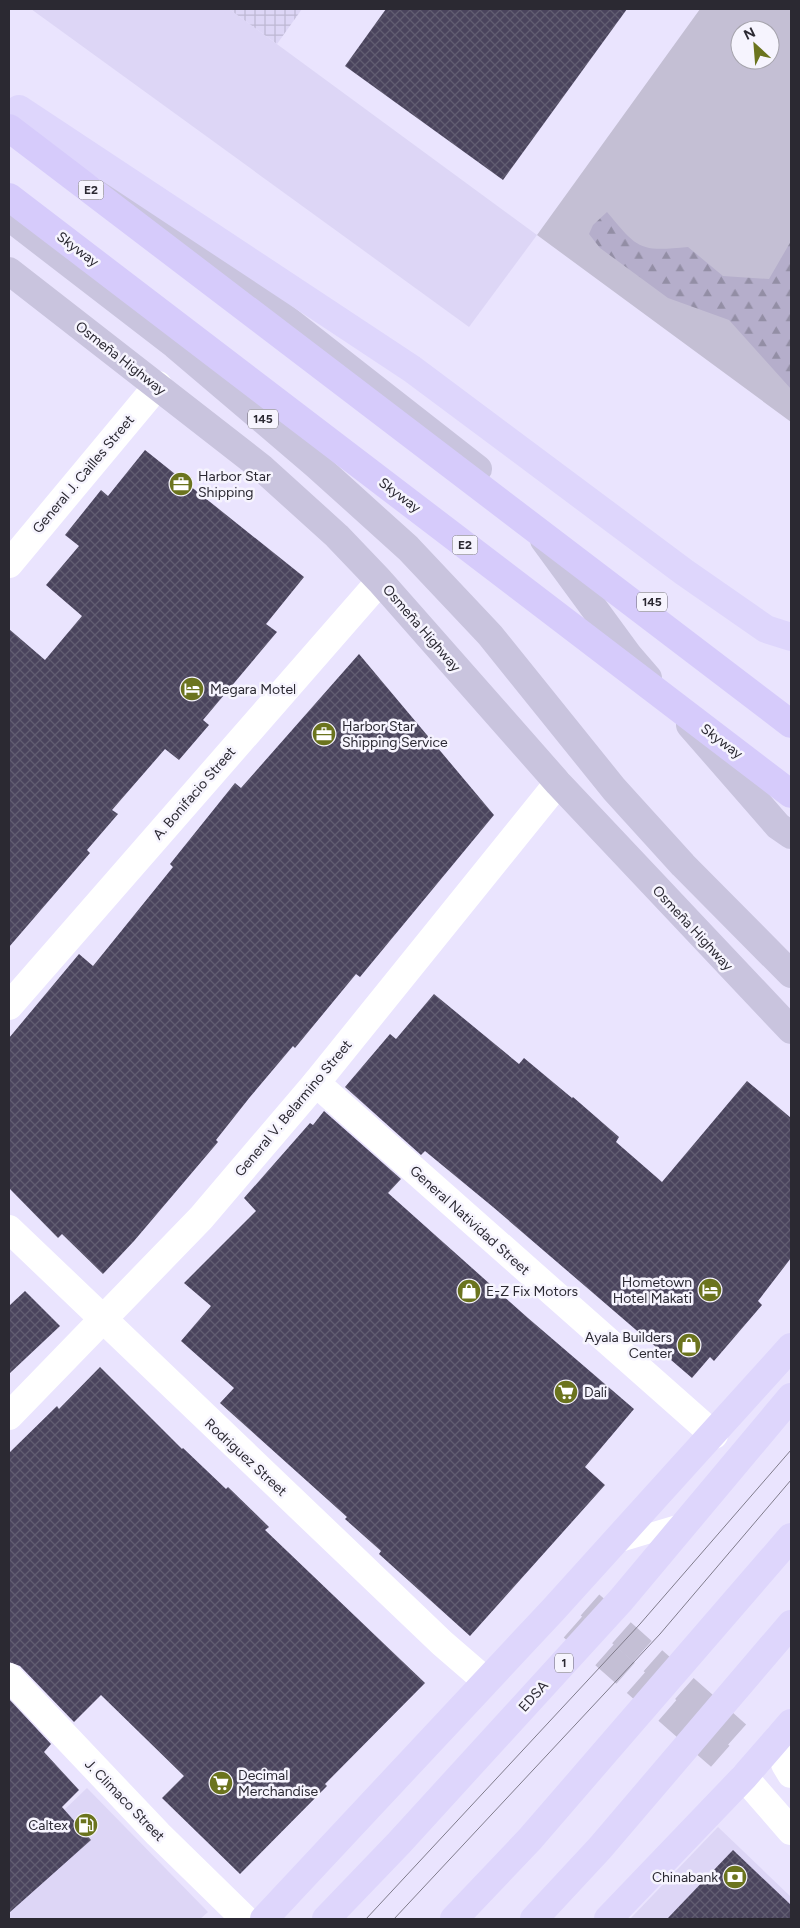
<svg xmlns="http://www.w3.org/2000/svg" width="800" height="1928" viewBox="0 0 800 1928" font-family="Figtree,sans-serif">
<style>
.built{fill:#ddd6f6}
.industrial{fill:url(#industrial-grid)}
.green{fill:#c4bfd4;fill-rule:evenodd}
.forest{fill:url(#forest-firs)}
.building{fill:url(#building-cross-hatch)}
.lines{fill:none;stroke-linecap:round;stroke-linejoin:round}
.trunk-tunnel{stroke:#c4bfd5;stroke-width:28;stroke-dasharray:28 14;stroke-linecap:butt}
.service{stroke:#fff;stroke-width:20}
.minor{stroke:#fff;stroke-width:28}
.tertiary{stroke:#fff;stroke-width:28}
.primary{stroke:#c9c4de;stroke-width:28}
.trunk{stroke:#ded6fc;stroke-width:28}
.motorway{stroke:#d6cbfb;stroke-width:28}
.tram{stroke:#807c8c;stroke-width:1}
.labels{text-anchor:middle;stroke-width:5;stroke-linejoin:round;paint-order:stroke}
.shield{fill:#f6f4fe;stroke:#68666f;stroke-width:1}
.shield-label{font-size:12px;font-weight:bold;fill:#2b2932}
.street-label{font-size:14px;fill:#2b2932;stroke:#f6f4fe}
.poi-label{font-size:14px;fill:#2b2932;stroke:#f6f4fe;text-anchor:start}
</style>
<defs>
<pattern id="industrial-grid" width="8" height="8" patternUnits="userSpaceOnUse" patternTransform="scale(1.25)"><rect width="8" height="8" fill="#ddd6f6"/><path d="M0 4h8M4 0v8" fill="none" stroke="#beb8d3"/></pattern>
<pattern id="forest-firs" width="22" height="20" patternUnits="userSpaceOnUse" patternTransform="scale(1.25)"><rect width="22" height="20" fill="#b5aecb"/><path d="M5 1l3.5 6h-7zM16 11l3.5 6h-7z" fill="#938ea5"/></pattern>
<pattern id="building-cross-hatch" width="8" height="8" patternUnits="userSpaceOnUse" patternTransform="scale(1.25)"><rect width="8" height="8" fill="#4a445d"/><path d="M0 0l8 8M0 8l8-8" fill="none" stroke="#615d71"/></pattern>
</defs>
<rect width="100%" height="100%" fill="#eae4fe"/>
<g class="built">
<polygon points="31,9 229,9 537,235 469,327"/>
<polygon points="87,1788 208,1912 200,1919 9,1919 9,1863"/>
<polygon points="718,1827 791,1897 791,1919 630,1919"/>
</g>
<polygon class="industrial" points="229,9 302,9 277,44"/>
<path class="green" d="M 700,9 L 791,9 L 791,422 L 537,235 ZM 740,30 L 770,30 L 770,60 L 740,60 Z"/>
<path class="forest" d="M 607,212 C 638,249 639,252 688,247 L 723,276 L 769,279 L 791,241 L 791,389 L 729,320 L 668,298 L 600,248 L 589,234 L 593,225 Z"/>
<g class="building">
<polygon points="386,9 627,9 503,180 345,66"/>
<polygon points="145,450 304,577 266,624 277,632 203,720 209,725 179,760 165,749 112,810 118,814 87,850 90,853 9,947 9,629 45,660 82,616 46,585 79,546 65,535 101,490 108,496"/>
<polygon points="359,654 494,815 360,977 356,974 295,1048 293,1046 250,1097 216,1140 218,1142 134,1241 103,1274 62,1234 58,1238 9,1188 9,1038 79,954 93,966 173,867 170,864 235,783 241,788"/>
<polygon points="434,994 519,1064 524,1058 572,1098 573,1097 619,1137 616,1142 662,1182 747,1081 791,1118 791,1258 758,1301 762,1305 714,1361 710,1357 692,1378 493,1207 425,1151 421,1155 345,1087 390,1034 396,1039"/>
<polygon points="324,1111 401,1179 388,1193 528,1318 634,1409 585,1467 605,1485 470,1636 379,1554 381,1551 345,1519 347,1517 220,1403 234,1388 181,1341 211,1306 184,1283 256,1211 244,1198 310,1123 313,1125"/>
<polygon points="25,1291 60,1326 9,1374 9,1306"/>
<polygon points="100,1367 182,1449 183,1448 226,1489 228,1487 269,1527 265,1530 425,1683 325,1784 327,1786 240,1874 162,1798 184,1776 101,1695 74,1722 20,1666 9,1662 9,1453 57,1406 59,1409"/>
<polygon points="9,1699 51,1744 44,1752 79,1790 62,1807 91,1840 9,1913"/>
<polygon points="733,1850 791,1905 791,1919 667,1919"/>
</g>
<g class="lines">
<g class="trunk-tunnel">
<polyline points="590,1605 746,1743"/>
<polyline points="573,1627 729,1764"/>
</g>
<polyline class="service" points="614,1544 687,1522"/>
<g class="minor">
<polyline points="9,564 158,385"/>
<polyline points="9,1006 380,581"/>
<polyline points="316,1083 714,1435"/>
<polyline points="9,1229 442,1643 486,1681"/>
<polyline points="9,1416 201,1218 316,1083 558,783"/>
<polyline points="9,1677 158,1834 245,1919"/>
<polyline points="744,1777 791,1831"/>
</g>
<polyline class="tertiary" points="779,1737 785,1764 791,1774"/>
<g class="primary">
<polyline points="116,186 478,469"/>
<polyline points="9,217 175,345 316,465 408,548 490,635 614,789 683,865 791,974"/>
<polyline points="9,271 262,468 337,536 380,581 558,783 791,1030"/>
<polyline points="544,540 629,656 648,678"/>
<polyline points="690,725 778,826 791,835"/>
</g>
<g class="trunk">
<polyline points="19,109 412,369 684,572 766,629 791,637"/>
<polyline points="264,1919 553,1610 791,1347"/>
<polyline points="326,1919 399,1843 621,1600 791,1397"/>
<polyline points="454,1919 530,1839 791,1537"/>
<polyline points="534,1919 600,1848 791,1624"/>
<polyline points="608,1919 744,1777 791,1723"/>
</g>
<g class="motorway">
<polyline points="9,128 791,724"/>
<polyline points="9,197 791,794"/>
</g>
<g class="tram">
<polyline points="366,1919 640,1624 791,1450"/>
<polyline points="394,1919 660,1634 791,1480"/>
</g>
</g>
<defs>
<g id="office-disc" transform="scale(1.25)"><circle r="9.5" fill="#6b741e" stroke="#f6f4fe"/><path d="M-6-3h4V-5.5h4V-3h4V5H-6ZM-1-4.5V-3h2v-1.5ZM-6 0V1H6V0Z" fill="#fff"/></g>
<g id="hotel-disc" transform="scale(1.25)"><circle r="9.5" fill="#6b741e" stroke="#f6f4fe"/><path d="M-6-4.5h1.5V1H6V5H4.5V3h-9V5H-6ZM-4 0a1.8 1.8 0 1 1 3.6 0ZM.5 0V-2.5h3Q6-2.5 6 0Z" fill="#fff"/></g>
<g id="shop-disc" transform="scale(1.25)"><circle r="9.5" fill="#6b741e" stroke="#f6f4fe"/><path d="M-5-2.5h2.3a2.7 3.5 0 0 1 5.4 0H5L5.5 6h-11ZM-1.5-2.5h3a1.5 2.3 0 0 0-3 0Z" fill="#fff"/></g>
<g id="supermarket-disc" transform="scale(1.25)"><circle r="9.5" fill="#6b741e" stroke="#f6f4fe"/><path d="M-6-5.5h2.5l.6 2H6L4.5 2H-2.5L-4.4-4H-6ZM-1.5 3.2a1.3 1.3 0 1 0 .1 0ZM3 3.2a1.3 1.3 0 1 0 .1 0Z" fill="#fff"/></g>
<g id="fuel-disc" transform="scale(1.25)"><circle r="9.5" fill="#6b741e" stroke="#f6f4fe"/><path d="M-5.5-6h7V0h2V4h1.3V-2.5L3-4.5l.8-.8L6-3V5H2.5V1h-1V6h-7ZM-4.2-4.7v3.2H.2V-4.7Z" fill="#fff"/></g>
<g id="bank-disc" transform="scale(1.25)"><circle r="9.5" fill="#6b741e" stroke="#f6f4fe"/><path d="M-6-4H6V4H-6ZM0-2.3a2.3 2.3 0 1 0 0 4.6a2.3 2.3 0 1 0 0-4.6Z" fill="#fff"/></g>
</defs>
<g fill-rule="evenodd">
<use href="#office-disc" x="181" y="484"/>
<use href="#hotel-disc" x="192" y="689"/>
<use href="#office-disc" x="324" y="734"/>
<use href="#hotel-disc" x="710" y="1290"/>
<use href="#shop-disc" x="469" y="1291"/>
<use href="#shop-disc" x="689" y="1345"/>
<use href="#supermarket-disc" x="566" y="1392"/>
<use href="#supermarket-disc" x="221" y="1783"/>
<use href="#fuel-disc" x="86" y="1825"/>
<use href="#bank-disc" x="735" y="1877"/>
</g>
<g class="labels">
<g class="shield">
<rect x="78.5" y="180.5" width="25" height="19" rx="4"/>
<rect x="248" y="409.5" width="30" height="19" rx="4"/>
<rect x="452.5" y="535.5" width="25" height="19" rx="4"/>
<rect x="637" y="592.5" width="30" height="19" rx="4"/>
<rect x="555" y="1653.5" width="18" height="19" rx="4"/>
</g>
<g class="shield-label">
<text x="91" y="194">E2</text>
<text x="263" y="423">145</text>
<text x="465" y="549">E2</text>
<text x="652" y="606">145</text>
<text x="564" y="1667">1</text>
</g>
<g class="street-label">
<text transform="translate(78 249) rotate(37)" y="5">Skyway</text>
<text transform="translate(121 358) rotate(38)" y="5">Osmeña Highway</text>
<text transform="translate(83 474) rotate(-50)" y="5">General J. Cailles Street</text>
<text transform="translate(400 495) rotate(37)" y="5">Skyway</text>
<text transform="translate(422 628) rotate(49)" y="5">Osmeña Highway</text>
<text transform="translate(722 741) rotate(37)" y="5">Skyway</text>
<text transform="translate(194 793) rotate(-49)" y="5">A. Bonifacio Street</text>
<text transform="translate(693 928) rotate(47)" y="5">Osmeña Highway</text>
<text transform="translate(293 1108) rotate(-50)" y="5">General V. Belarmino Street</text>
<text transform="translate(470 1220) rotate(42)" y="5">General Natividad Street</text>
<text transform="translate(246 1457) rotate(43)" y="5">Rodriguez Street</text>
<text transform="translate(533 1696) rotate(-48)" y="5">EDSA</text>
<text transform="translate(125 1800) rotate(46)" y="5">J. Climaco Street</text>
</g>
<g class="poi-label">
<text x="198" y="481">Harbor Star<tspan x="198" dy="16">Shipping</tspan></text>
<text x="210" y="694">Megara Motel</text>
<text x="342" y="731">Harbor Star<tspan x="342" dy="16">Shipping Service</tspan></text>
<text x="692" y="1287" text-anchor="end">Hometown<tspan x="692" dy="16">Hotel Makati</tspan></text>
<text x="486" y="1296">E-Z Fix Motors</text>
<text x="672" y="1342" text-anchor="end">Ayala Builders<tspan x="672" dy="16">Center</tspan></text>
<text x="584" y="1397">Dali</text>
<text x="238" y="1780">Decimal<tspan x="238" dy="16">Merchandise</tspan></text>
<text x="68" y="1830" text-anchor="end">Caltex</text>
<text x="718" y="1882" text-anchor="end">Chinabank</text>
</g>
</g>
<rect width="800" height="1928" fill="none" stroke="#2b2932" stroke-width="20"/>
<g transform="translate(755 45) rotate(334)"><circle r="24" fill="#f6f4fe" stroke="#a5a3ac"/>
<path d="M0-4L9 19L0 12L-9 19Z" fill="#6b741e"/>
<text y="-8" font-size="14" font-weight="bold" text-anchor="middle" fill="#2b2932">N</text>
</g>
</svg>
